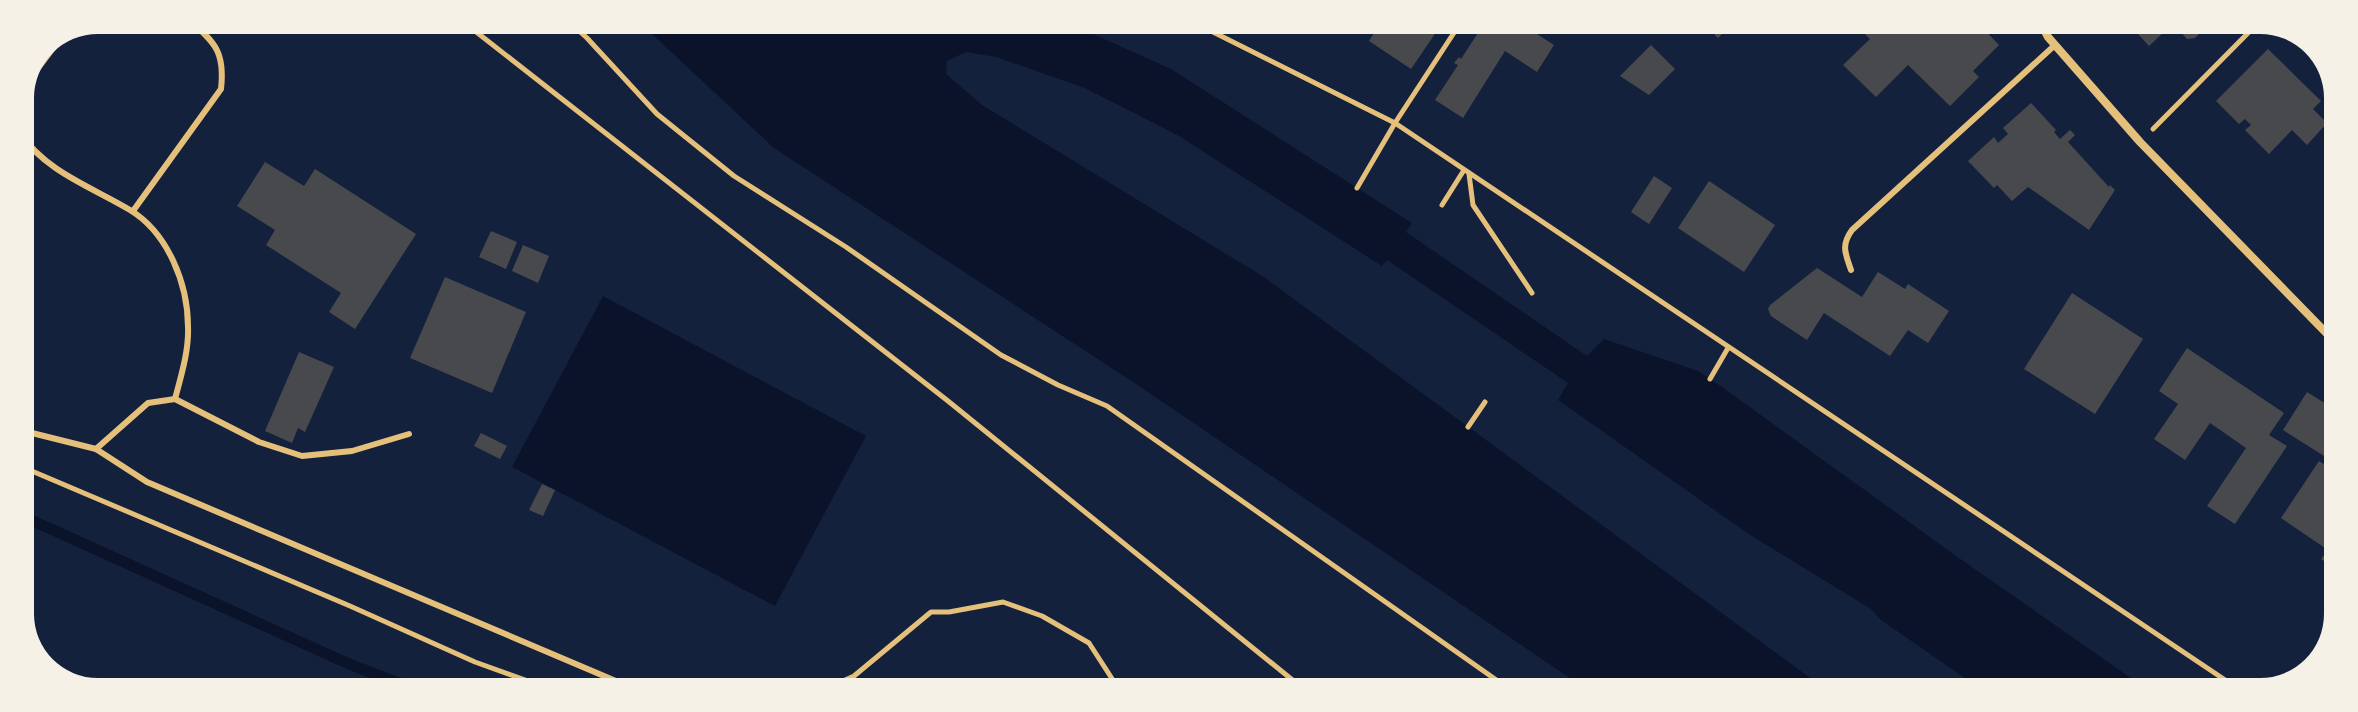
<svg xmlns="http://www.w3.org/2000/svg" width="2358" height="712" viewBox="0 0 2358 712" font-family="Manrope,sans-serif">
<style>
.water{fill:#0b132b}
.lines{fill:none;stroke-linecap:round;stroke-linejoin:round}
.stream{stroke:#0b132b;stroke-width:11}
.building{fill:#48494c}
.path{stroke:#e5c07b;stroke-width:5}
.service{stroke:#e5c07b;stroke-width:6}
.minor{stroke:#e5c07b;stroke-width:8}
</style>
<rect width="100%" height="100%" fill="#14213d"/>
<g class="water">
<polygon points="638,21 1064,21 1171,69 1412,223 1406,232 1587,356 1604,339 1698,371 1722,387 1959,558 2151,692 1985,692 1881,620 1871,609 1750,535 1558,400 1568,383 1387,260 1382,266 1179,136 1085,88 996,57 966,52 947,61 946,74 982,105 1264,277 1828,691 1589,691 1133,382 774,148"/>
<polygon points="603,296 866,436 775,606 512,467"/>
</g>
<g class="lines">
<polyline class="stream" points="20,515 349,664 417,690"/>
</g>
<g class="building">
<polygon points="1381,22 1443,22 1411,69 1369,41"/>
<polygon points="1485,22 1518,22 1554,45 1537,72 1505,51 1463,118 1435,100 1458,65 1454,63 1459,57 1461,59"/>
<polygon points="1627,22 1646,22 1636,32"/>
<polygon points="1702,22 1752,22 1739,30 1732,24 1718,38"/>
<polygon points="1859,22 1965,22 1968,26 1977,22 1999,45 1973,71 1979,77 1950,106 1908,65 1876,97 1843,65 1870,39 1856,25"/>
<polygon points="2128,23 2205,23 2204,29 2195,38 2187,39 2178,29 2167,29 2149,46"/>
<polygon points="2304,38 2319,47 2324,59 2303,39"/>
<polygon points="1651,45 1675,69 1649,95 1620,76"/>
<polygon points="2268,49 2321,101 2313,109 2327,123 2307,145 2292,130 2269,154 2245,130 2251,125 2245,119 2239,124 2216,101"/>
<polygon points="2031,103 2056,130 2054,132 2060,139 2070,130 2075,135 2068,142 2109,187 2110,185 2115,190 2089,230 2028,187 2012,201 1997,185 1994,188 1968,161 1994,137 1998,143 2008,134 2003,128"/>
<polygon points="265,162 304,186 315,169 416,234 355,329 329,312 341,293 266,245 275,230 237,206"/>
<polygon points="2337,172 2337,194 2326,183"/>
<polygon points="1654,176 1672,188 1649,224 1631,212"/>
<polygon points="1709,181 1775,225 1744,272 1678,228"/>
<polygon points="491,231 517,242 506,269 479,257"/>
<polygon points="523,245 549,256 538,283 512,271"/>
<polygon points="1817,268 1862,297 1878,272 1905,289 1908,284 1949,311 1928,343 1908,330 1890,356 1824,313 1807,340 1771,316 1768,309 1770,305"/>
<polygon points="445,277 526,312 492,393 410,358"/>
<polygon points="2072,293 2143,339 2095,414 2024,369"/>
<polygon points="2187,348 2284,413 2269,435 2287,446 2235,524 2207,506 2246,448 2210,423 2185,460 2154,439 2178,404 2159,391"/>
<polygon points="299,352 334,367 305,432 298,428 292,443 265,431"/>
<polygon points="2307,392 2331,407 2326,415 2336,422 2336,455 2332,461 2283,430"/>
<polygon points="481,433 507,446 500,459 474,446"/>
<polygon points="2319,461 2331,469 2328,473 2336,478 2336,543 2324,561 2321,559 2328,550 2281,518"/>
<polygon points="542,484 555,490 543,516 529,510"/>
</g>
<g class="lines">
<g class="path">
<polyline points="461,20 948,401 1306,691"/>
<polyline points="568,21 587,38 657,114 734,176 846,247 1001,355 1058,385 1107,406 1512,691"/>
<polyline points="1191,21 1395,123 2243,692"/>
<polyline points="2153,129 2250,31 2254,23"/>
<polyline points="1469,174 1473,205 1532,293"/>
<polyline points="1357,188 1395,123 1461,22"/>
<polyline points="1442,205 1464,170"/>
<polyline points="1710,379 1728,348"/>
<polyline points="1468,427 1485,402"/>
<polyline points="20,466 350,606 475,662 553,690"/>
<polyline points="823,690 854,676 931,612 949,612 1003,602 1042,616 1089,643 1120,691"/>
</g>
<g class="service">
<polyline points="26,84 63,35"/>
<path d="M 20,133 C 46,172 92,187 130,210 C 168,233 188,284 188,327 C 189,351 181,376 175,399"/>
<path d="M 133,211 L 221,89 C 225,53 216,43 189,20"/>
<path d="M 1851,270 C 1845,253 1841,245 1852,230 L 2055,45"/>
<polyline points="20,430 96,449 147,482 637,690"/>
<polyline points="96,449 148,403 175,399 259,442 302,456 352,451 409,434"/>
</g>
<polyline class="minor" points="2040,22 2048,37 2140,142 2337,344"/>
</g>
<path d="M0 0H2358V712H0ZM98 34H2260A64 64 0 0 1 2324 98V614A64 64 0 0 1 2260 678H98A64 64 0 0 1 34 614V98A64 64 0 0 1 98 34Z" fill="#f6f1e7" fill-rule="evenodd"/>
</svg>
